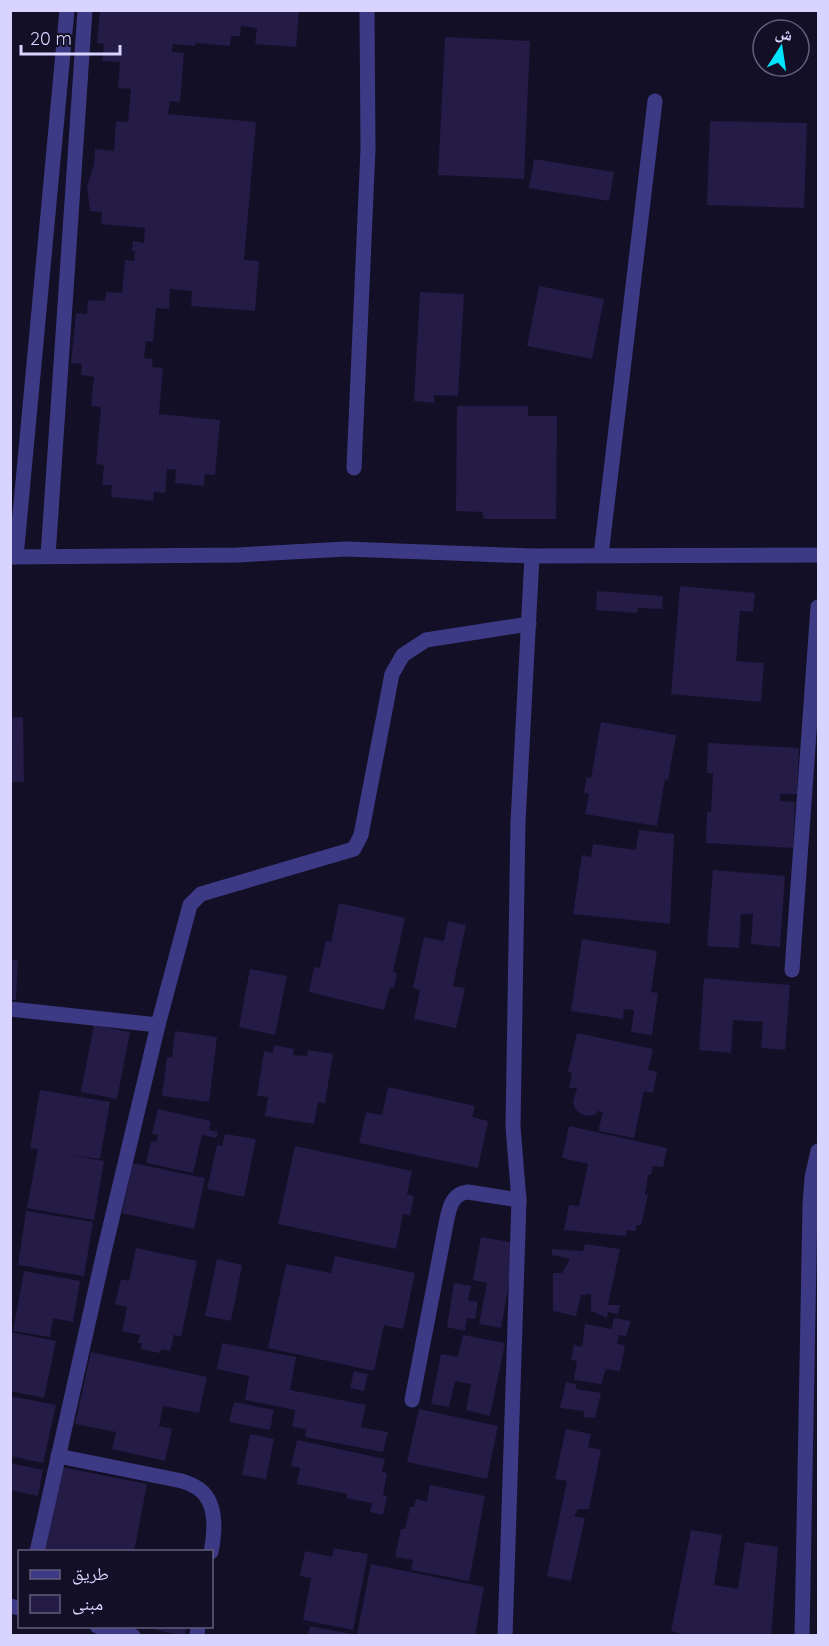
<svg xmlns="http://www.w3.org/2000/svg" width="829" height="1646" viewBox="0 0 829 1646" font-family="Quicksand,'Noto Naskh Arabic',sans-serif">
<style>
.building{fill:#241b47}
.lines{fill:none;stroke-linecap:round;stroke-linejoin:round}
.minor{stroke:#3d3a85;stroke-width:15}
</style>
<rect width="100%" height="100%" fill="#130f26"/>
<g class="building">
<polygon points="100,10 299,10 296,47 255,44 257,28 241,26 240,36 231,36 230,46 196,43 195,46 173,44 172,52 184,53 180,102 170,101 168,114 256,122 244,260 259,261 255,311 191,306 192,291 170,289 169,309 156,308 153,342 146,341 144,358 153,359 152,367 163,368 159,414 220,420 215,475 205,474 204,486 175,483 176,470 167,469 165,493 154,492 153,501 111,497 112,485 102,485 104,465 96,464 101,407 91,406 94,377 81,375 82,364 71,363 76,313 87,314 88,300 105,301 106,292 122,293 125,260 134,261 135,251 132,251 133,241 144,243 145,228 101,224 102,212 90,211 87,186 94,165 95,149 114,151 116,121 128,122 131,89 118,88 120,62 102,61 104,44 97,43"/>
<polygon points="445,37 530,41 524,179 438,175"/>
<polygon points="710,121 807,123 804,208 707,205"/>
<polygon points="534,159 614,172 609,201 529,188"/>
<polygon points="539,286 604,299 592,359 527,346"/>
<polygon points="420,292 464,294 458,396 434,395 434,403 414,401"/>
<polygon points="457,406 528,406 528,416 557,416 556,519 484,519 482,512 456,511"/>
<polygon points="680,586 755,593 753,612 740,611 736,661 764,663 761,702 671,694"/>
<polygon points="597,591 663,596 662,609 638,608 637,613 596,610"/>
<polygon points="23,717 24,782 10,782 10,718"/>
<polygon points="601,722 676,735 668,780 665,779 657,826 585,814 589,794 584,793 587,777 591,778"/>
<polygon points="708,743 799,748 797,794 780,794 780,801 795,802 793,848 706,843 707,812 711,812 713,773 707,773"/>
<polygon points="639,830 674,834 670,924 573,914 582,855 591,857 593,844 636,850"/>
<polygon points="713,870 785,876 780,947 751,944 753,914 741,914 739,948 707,946"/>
<polygon points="339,903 405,918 393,972 397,973 394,988 390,987 384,1010 309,992 314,967 320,968 326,941 331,942"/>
<polygon points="448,921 466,925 453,986 465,988 456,1028 414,1019 420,990 413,988 424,937 444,941"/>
<polygon points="582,939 657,951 651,992 658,993 652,1035 631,1032 634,1010 624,1009 623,1019 571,1011"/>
<polygon points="10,960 18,960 16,1000 10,1000"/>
<polygon points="250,969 287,976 275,1035 239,1027"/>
<polygon points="704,978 790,985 785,1050 761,1048 763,1022 733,1020 731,1053 699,1050"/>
<polygon points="94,1025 130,1032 117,1099 81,1092"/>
<polygon points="175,1031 217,1037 209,1102 162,1096 167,1057 172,1058"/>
<polygon points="577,1033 653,1049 648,1070 657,1072 653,1093 644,1091 634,1138 598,1131 603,1112 598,1111 595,1115 587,1116 579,1113 575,1108 573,1102 577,1088 569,1088 572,1073 568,1072"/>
<polygon points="274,1045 294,1049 293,1055 307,1056 308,1050 333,1054 325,1103 318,1102 314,1124 265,1116 268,1097 257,1096 264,1051 273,1053"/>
<polygon points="388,1087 475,1106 472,1117 488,1121 478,1168 359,1143 366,1112 382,1115"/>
<polygon points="40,1090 110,1102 100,1159 69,1155 104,1161 94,1220 27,1208 38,1149 30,1148"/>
<polygon points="158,1109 211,1121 209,1130 218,1132 216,1138 202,1135 193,1173 146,1163 151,1141 156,1142 158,1135 152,1134"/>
<polygon points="569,1126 667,1148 663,1167 653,1166 651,1175 648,1175 645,1195 648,1195 641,1225 636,1225 636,1231 627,1230 626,1236 564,1230 569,1205 579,1206 588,1164 562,1158"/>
<polygon points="225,1134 256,1139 244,1197 207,1189 217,1145 222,1146"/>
<polygon points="295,1146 412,1171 407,1194 414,1196 410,1215 403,1214 396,1249 278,1224"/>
<polygon points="133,1163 205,1178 194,1229 122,1213"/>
<polygon points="26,1211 93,1222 84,1276 18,1265"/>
<polygon points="481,1237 516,1243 501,1328 479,1324 487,1283 473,1280"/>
<polygon points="585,1244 620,1249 608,1305 620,1305 618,1314 608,1312 607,1318 591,1311 591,1294 581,1295 576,1316 553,1311 553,1273 562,1273 570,1259 552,1255 552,1249 583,1251"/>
<polygon points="136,1248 197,1261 181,1337 174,1335 170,1351 161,1349 160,1353 141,1349 142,1343 138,1343 140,1335 122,1331 127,1307 115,1304 121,1279 129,1281"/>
<polygon points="335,1256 415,1273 403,1329 384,1325 374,1371 268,1348 286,1264 331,1273"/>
<polygon points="217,1259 242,1265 231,1321 205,1316"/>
<polygon points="24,1271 80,1281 73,1322 53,1318 50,1337 13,1331"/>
<polygon points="454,1283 471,1286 468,1300 478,1302 475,1319 467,1318 465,1331 447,1327"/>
<polygon points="614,1318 631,1321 626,1336 619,1335 617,1343 625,1346 620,1371 606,1369 601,1384 574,1380 577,1361 571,1360 574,1345 582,1347 585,1324 612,1329"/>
<polygon points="10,1332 56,1341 44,1398 10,1391"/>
<polygon points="463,1335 505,1343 490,1416 466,1410 471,1384 455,1381 449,1407 431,1404 441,1354 458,1357"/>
<polygon points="222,1343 296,1357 290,1390 366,1405 361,1427 388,1432 383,1452 305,1437 306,1429 292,1427 295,1410 245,1400 249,1376 217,1369"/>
<polygon points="91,1352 207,1377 199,1413 163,1406 159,1426 172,1429 165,1461 112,1449 116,1432 75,1424"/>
<polygon points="354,1371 368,1374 364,1391 350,1388"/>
<polygon points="566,1382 576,1384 576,1389 601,1393 595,1418 584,1417 584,1411 560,1408"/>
<polygon points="10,1396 56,1405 43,1463 10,1456"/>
<polygon points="234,1402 274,1410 270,1430 229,1422"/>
<polygon points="419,1409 498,1426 487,1479 407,1462"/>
<polygon points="566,1429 591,1434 588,1447 601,1450 589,1509 578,1509 574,1516 585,1518 571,1581 547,1576 567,1481 555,1479"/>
<polygon points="250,1434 274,1439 266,1479 242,1475"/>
<polygon points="297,1440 385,1459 382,1472 387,1473 383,1495 387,1496 383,1515 370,1512 372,1503 346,1498 347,1494 297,1484 300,1468 291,1466"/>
<polygon points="10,1463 43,1470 38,1496 10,1490"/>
<polygon points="62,1467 147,1484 134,1552 45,1552"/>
<polygon points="430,1485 485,1496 469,1581 411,1570 413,1560 395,1557 401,1529 405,1529 410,1507 414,1507 416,1499 427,1502"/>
<polygon points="691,1530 722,1535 714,1585 738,1589 745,1542 778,1547 771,1636 690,1636 671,1631"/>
<polygon points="334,1548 368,1554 353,1630 303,1620 311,1578 300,1576 305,1551 332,1557"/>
<polygon points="371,1564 484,1587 475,1636 357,1634"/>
<polygon points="157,1626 186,1626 184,1636 156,1630"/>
<polygon points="310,1626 352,1634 352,1636 308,1636"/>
</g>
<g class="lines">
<g class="minor">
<polyline points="354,468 368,149 367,10"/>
<polyline points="601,555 655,101"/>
<polyline points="48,556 85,10"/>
<polyline points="10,557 238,555 346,549 532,556 818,555"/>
<polyline points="16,557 67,10"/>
<polyline points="792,970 818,607"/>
<polyline points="10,1009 158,1025 104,1252 37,1552"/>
<polyline points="158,1025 190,905 201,894 354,849 361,835 392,674 403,655 426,640 529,624"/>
<path d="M 412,1400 L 446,1224 C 449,1210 451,1193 468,1192 L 519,1200"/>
<path d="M 58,1456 L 182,1481 C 188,1483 195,1486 199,1489 C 218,1503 215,1532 211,1552"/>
<polyline points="10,1606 20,1608"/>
<polyline points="97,1626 133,1636"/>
<polyline points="197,1636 198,1626"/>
<polyline points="505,1636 519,1200 513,1127 518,822 532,556"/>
<polyline points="802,1636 810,1204 812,1178 818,1151"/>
</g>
</g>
<rect width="829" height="1646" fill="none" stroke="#d9d4ff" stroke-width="24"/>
<rect x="18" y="1550" width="195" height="78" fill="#130f26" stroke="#625e7d" stroke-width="1.5"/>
<rect x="30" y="1570" width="30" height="9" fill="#3d3a85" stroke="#625e7d" stroke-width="1.5"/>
<text x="72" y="1580" font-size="18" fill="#d9d4ff">طريق</text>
<rect x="30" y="1595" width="30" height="18" fill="#241b47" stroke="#625e7d" stroke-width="1.5"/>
<text x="72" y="1610" font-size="18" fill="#d9d4ff">مبنى</text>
<g transform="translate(781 48) rotate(12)"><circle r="28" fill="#130f26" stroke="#625e7d" stroke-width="1.5"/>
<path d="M0-4.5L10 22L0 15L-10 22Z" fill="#00e5ff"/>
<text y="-9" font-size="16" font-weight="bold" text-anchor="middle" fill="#d9d4ff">ش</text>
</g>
<path d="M21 45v9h99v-9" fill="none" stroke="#d9d4ff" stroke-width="3"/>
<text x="30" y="45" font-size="18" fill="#d9d4ff" stroke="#130f26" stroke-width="4.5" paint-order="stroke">20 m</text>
</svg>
